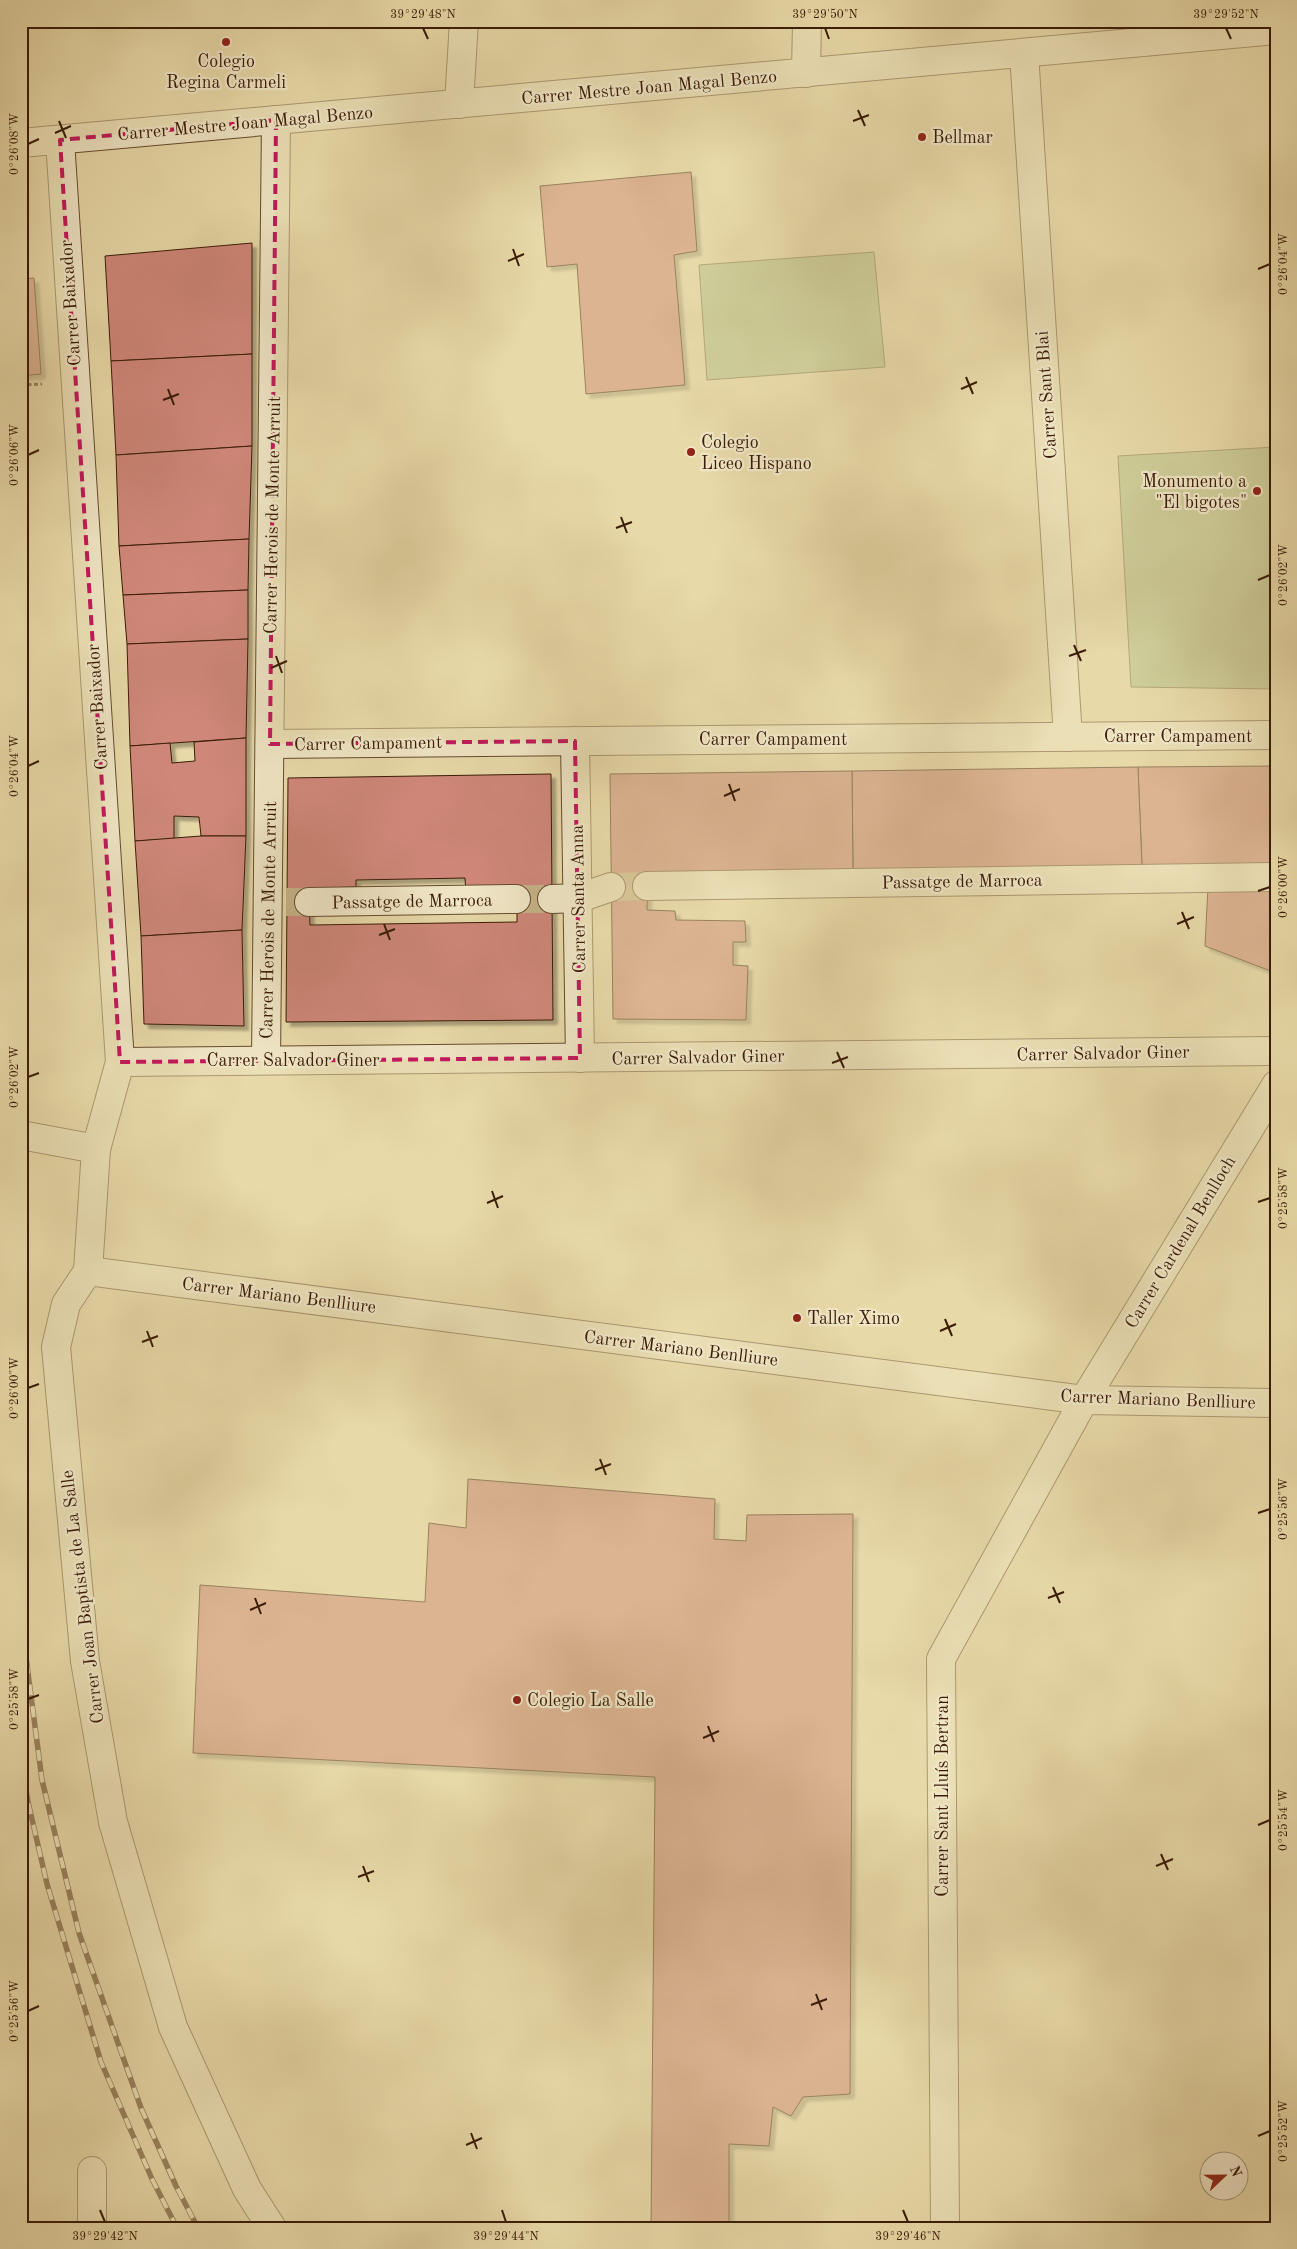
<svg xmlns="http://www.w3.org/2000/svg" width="1297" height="2249" viewBox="0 0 1297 2249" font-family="'Old Standard TT',serif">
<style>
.green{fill:#b2c08b;stroke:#766e49}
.building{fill:#cf8779;stroke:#3a1c07;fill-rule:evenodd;filter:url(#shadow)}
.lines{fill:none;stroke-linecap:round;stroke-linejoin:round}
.street-tunnel{stroke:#c5b388;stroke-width:28;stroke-dasharray:28 14;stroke-linecap:butt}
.street-casing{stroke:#664b2f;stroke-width:30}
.path{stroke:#3a1c07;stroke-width:3;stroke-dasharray:4 2.5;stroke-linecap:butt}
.street{stroke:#f0e6c6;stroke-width:28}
.rail-casing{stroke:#3a1c07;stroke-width:5.5}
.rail{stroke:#f0e6c6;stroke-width:4;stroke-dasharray:11;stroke-linecap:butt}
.marked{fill:none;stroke:#c2185b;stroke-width:4;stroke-dasharray:10 6;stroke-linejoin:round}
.ticks{fill:none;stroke:#3a1c07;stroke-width:2}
.poi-dot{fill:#8f2418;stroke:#f0e6c6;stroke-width:2}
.labels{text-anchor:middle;stroke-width:4.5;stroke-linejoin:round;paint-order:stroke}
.poi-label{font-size:18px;fill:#3a1c07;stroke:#f0e6c6;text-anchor:start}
.street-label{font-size:18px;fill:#3a1c07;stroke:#f0e6c6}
.neatline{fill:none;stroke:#3a1c07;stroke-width:2}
.ticks-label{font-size:12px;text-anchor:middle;fill:#3a1c07}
</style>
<defs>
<filter id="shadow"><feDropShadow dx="4.5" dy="4.5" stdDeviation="1" flood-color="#0004"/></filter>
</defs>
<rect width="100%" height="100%" fill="#e8d9a8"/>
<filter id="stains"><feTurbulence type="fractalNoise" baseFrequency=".004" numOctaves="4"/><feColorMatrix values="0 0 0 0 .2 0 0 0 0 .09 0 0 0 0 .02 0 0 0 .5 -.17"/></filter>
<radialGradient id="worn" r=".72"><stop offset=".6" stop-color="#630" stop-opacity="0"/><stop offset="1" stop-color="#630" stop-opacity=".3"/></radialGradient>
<g class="green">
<polygon points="874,252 885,367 707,380 699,265"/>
<polygon points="1276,447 1276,689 1131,687 1118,456"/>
</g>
<g class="building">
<polygon points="691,172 697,251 674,255 685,385 586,394 577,264 547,267 540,186"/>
<polygon points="252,243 252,354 111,361 105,256"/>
<polygon points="34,278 41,374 21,376 21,279"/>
<polygon points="252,354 252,446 116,455 111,361"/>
<polygon points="252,446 249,539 119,546 116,455"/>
<polygon points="249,539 248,590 123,595 119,546"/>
<polygon points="248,590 248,639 127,644 123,595"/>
<polygon points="248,639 246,738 130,746 127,644"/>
<polygon points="246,738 246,836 201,836 199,817 174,816 174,839 135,841 130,746 170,743 172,763 195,761 194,742"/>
<polygon points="1276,766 1276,863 1142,866 1138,767"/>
<polygon points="1138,767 1142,866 853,871 852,771"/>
<polygon points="852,771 853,871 648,874 647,910 675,911 676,920 745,921 746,942 733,942 733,965 748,966 746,1020 613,1019 610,774"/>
<path d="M 551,774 L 553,1020 L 286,1022 L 288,778 ZM 465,878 L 466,894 L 517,886 L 517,922 L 310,925 L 309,896 L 320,896 L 321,888 L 356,887 L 356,880 Z"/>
<polygon points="201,836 246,836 242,930 141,936 135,841"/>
<polygon points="1276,886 1276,973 1205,946 1208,887"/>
<polygon points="242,930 244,1026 144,1024 141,936"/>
<polygon points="468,1479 715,1499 714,1539 746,1541 747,1515 853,1514 850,2094 803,2097 791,2116 773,2107 769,2146 729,2144 729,2228 651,2228 655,1777 193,1753 200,1585 425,1602 429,1523 466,1528"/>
</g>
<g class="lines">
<g class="street-tunnel">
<polyline points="611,887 647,886"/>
<polyline points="516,899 552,899"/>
<polyline points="286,902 309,902"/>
</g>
<g class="street-casing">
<g id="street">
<polyline points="1024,53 1068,737"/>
<polyline points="806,73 807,21"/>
<polyline points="459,104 464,21"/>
<polyline points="60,140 120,1062 96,1149 88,1271"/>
<polyline points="21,143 1276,30"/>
<polyline points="575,741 580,1058"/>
<polyline points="270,744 1276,735"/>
<polyline points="647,886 1276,877"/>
<polyline points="552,899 579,898 611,887"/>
<polyline points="309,902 516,899"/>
<polyline points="266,1060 276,120"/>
<polyline points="120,1062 1276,1051"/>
<polyline points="21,1135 96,1149"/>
<polyline points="88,1271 1084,1400 1276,1403"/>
<polyline points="88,1271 66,1304 56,1347 85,1661 113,1822 173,2027 247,2189 272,2228"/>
<polyline points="92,2171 92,2228"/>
<polyline points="945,2228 941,1659 1084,1400 1276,1085"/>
</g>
</g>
<polyline class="path" points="21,385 42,384"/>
<use href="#street" class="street"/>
<g class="rail-casing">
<g id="rail">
<polyline points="21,1619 42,1780 79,1933 141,2108 176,2186 198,2228"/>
<polyline points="21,1760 28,1802 47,1884 101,2062 152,2179 177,2228"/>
</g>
</g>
<use href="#rail" class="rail"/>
</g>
<path d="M0 0H1297V2249H0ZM 276,120 L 270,744 L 575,741 L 580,1058 L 120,1062 L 60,140 Z" fill="#e8d9a8" fill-opacity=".55" fill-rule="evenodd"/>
<path class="marked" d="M 276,120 L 270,744 L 575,741 L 580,1058 L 120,1062 L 60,140 Z"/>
<path class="ticks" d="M 423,28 L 428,39M 825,28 L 829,39M 1226,28 L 1231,39M 858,110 L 865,126M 59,121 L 66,138M 853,121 L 869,115M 55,133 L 71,126M 28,144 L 39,139M 513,249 L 519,266M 508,261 L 524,254M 1258,269 L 1270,264M 966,377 L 973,394M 168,389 L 174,405M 961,389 L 977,382M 163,400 L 179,394M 28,455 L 39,450M 621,517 L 627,533M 616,528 L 632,522M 1258,580 L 1270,575M 1074,645 L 1081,661M 276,656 L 282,673M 1069,656 L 1086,650M 271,668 L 287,661M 28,766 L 39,761M 729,784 L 735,801M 724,796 L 740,789M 1258,891 L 1270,887M 1182,912 L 1189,929M 384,924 L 390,940M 1177,924 L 1194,917M 379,935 L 395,929M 837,1052 L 844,1068M 832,1063 L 848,1057M 28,1077 L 39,1073M 492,1191 L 498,1208M 1258,1202 L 1270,1198M 487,1203 L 503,1196M 945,1319 L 952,1336M 147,1331 L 153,1347M 940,1331 L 956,1324M 142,1342 L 158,1336M 28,1388 L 39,1384M 600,1459 L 606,1475M 595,1470 L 611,1464M 1258,1513 L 1270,1509M 1053,1587 L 1060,1603M 255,1598 L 261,1614M 1048,1598 L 1064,1592M 250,1610 L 266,1603M 28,1699 L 39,1695M 708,1726 L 714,1742M 703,1738 L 719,1731M 1258,1825 L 1270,1820M 1161,1854 L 1168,1870M 363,1866 L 369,1882M 1156,1866 L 1173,1859M 358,1877 L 374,1871M 816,1994 L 822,2010M 811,2005 L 827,1999M 28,2011 L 39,2006M 471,2133 L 477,2149M 1258,2136 L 1270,2131M 466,2145 L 482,2138M 100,2210 L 105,2222M 502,2210 L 506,2222M 903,2210 L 908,2222"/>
<g class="poi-dot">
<circle cx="226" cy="42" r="5"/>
<circle cx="922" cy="137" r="5"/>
<circle cx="691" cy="452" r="5"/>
<circle cx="1257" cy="491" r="5"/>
<circle cx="797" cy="1318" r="5"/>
<circle cx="517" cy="1700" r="5"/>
</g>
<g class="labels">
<g class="poi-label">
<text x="226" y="67" text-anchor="middle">Colegio<tspan x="226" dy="21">Regina Carmeli</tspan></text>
<text x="932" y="143">Bellmar</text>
<text x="701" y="448">Colegio<tspan x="701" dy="21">Liceo Hispano</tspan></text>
<text x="1247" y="487" text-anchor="end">Monumento a<tspan x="1247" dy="21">"El bigotes"</tspan></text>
<text x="807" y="1324">Taller Ximo</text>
<text x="527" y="1706">Colegio La Salle</text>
</g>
<g class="street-label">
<text transform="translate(649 87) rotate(-5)" y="6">Carrer Mestre Joan Magal Benzo</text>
<text transform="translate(245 123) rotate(-5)" y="6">Carrer Mestre Joan Magal Benzo</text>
<text transform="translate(70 303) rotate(-94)" y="6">Carrer Baixador</text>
<text transform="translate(1046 395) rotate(-94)" y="6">Carrer Sant Blai</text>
<text transform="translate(272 515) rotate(-89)" y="6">Carrer Herois de Monte Arruit</text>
<text transform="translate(97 707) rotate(-94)" y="6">Carrer Baixador</text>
<text x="1178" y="742">Carrer Campament</text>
<text x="773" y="745">Carrer Campament</text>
<text transform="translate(368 743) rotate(-1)" y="6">Carrer Campament</text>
<text transform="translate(962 881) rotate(-1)" y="6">Passatge de Marroca</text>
<text transform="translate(578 899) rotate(-91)" y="6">Carrer Santa Anna</text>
<text transform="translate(412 901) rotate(-1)" y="6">Passatge de Marroca</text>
<text transform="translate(268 920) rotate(-89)" y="6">Carrer Herois de Monte Arruit</text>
<text transform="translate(1103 1053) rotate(-1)" y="6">Carrer Salvador Giner</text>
<text transform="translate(698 1057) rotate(-1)" y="6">Carrer Salvador Giner</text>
<text x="293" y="1066">Carrer Salvador Giner</text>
<text transform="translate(1180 1242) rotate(-59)" y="6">Carrer Cardenal Benlloch</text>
<text transform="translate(279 1295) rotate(7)" y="6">Carrer Mariano Benlliure</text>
<text transform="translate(681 1348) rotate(7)" y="6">Carrer Mariano Benlliure</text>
<text transform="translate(1158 1399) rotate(2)" y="6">Carrer Mariano Benlliure</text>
<text transform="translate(82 1597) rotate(-97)" y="6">Carrer Joan Baptista de La Salle</text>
<text transform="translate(942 1796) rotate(-90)" y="6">Carrer Sant Lluís Bertran</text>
</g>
</g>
<rect width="1297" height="2249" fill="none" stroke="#e8d9a8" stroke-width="55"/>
<g transform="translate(1224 2176) rotate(68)"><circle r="24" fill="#f0e6c6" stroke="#a7957a"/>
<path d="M0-4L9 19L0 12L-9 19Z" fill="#8f2418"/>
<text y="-8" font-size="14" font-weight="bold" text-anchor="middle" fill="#3a1c07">N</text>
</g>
<rect x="28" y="28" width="1242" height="2194" class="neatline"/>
<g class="ticks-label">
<text x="423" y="18">39°29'48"N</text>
<text x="825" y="18">39°29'50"N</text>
<text x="1226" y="18">39°29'52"N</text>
<text transform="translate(14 144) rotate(-90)" y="4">0°26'08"W</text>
<text transform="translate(1283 264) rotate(-90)" y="4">0°26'04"W</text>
<text transform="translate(14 455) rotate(-90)" y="4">0°26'06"W</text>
<text transform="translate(1283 575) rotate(-90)" y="4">0°26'02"W</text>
<text transform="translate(14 766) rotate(-90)" y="4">0°26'04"W</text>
<text transform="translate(1283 887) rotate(-90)" y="4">0°26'00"W</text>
<text transform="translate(14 1077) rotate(-90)" y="4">0°26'02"W</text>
<text transform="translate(1283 1198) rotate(-90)" y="4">0°25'58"W</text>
<text transform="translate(14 1388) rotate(-90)" y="4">0°26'00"W</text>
<text transform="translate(1283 1509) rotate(-90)" y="4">0°25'56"W</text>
<text transform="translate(14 1699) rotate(-90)" y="4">0°25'58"W</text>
<text transform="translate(1283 1820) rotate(-90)" y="4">0°25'54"W</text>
<text transform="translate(14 2011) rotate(-90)" y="4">0°25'56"W</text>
<text transform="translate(1283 2131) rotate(-90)" y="4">0°25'52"W</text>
<text x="105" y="2240">39°29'42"N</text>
<text x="506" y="2240">39°29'44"N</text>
<text x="908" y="2240">39°29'46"N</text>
</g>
<rect width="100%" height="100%" filter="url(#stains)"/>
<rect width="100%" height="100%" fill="url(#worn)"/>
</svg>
